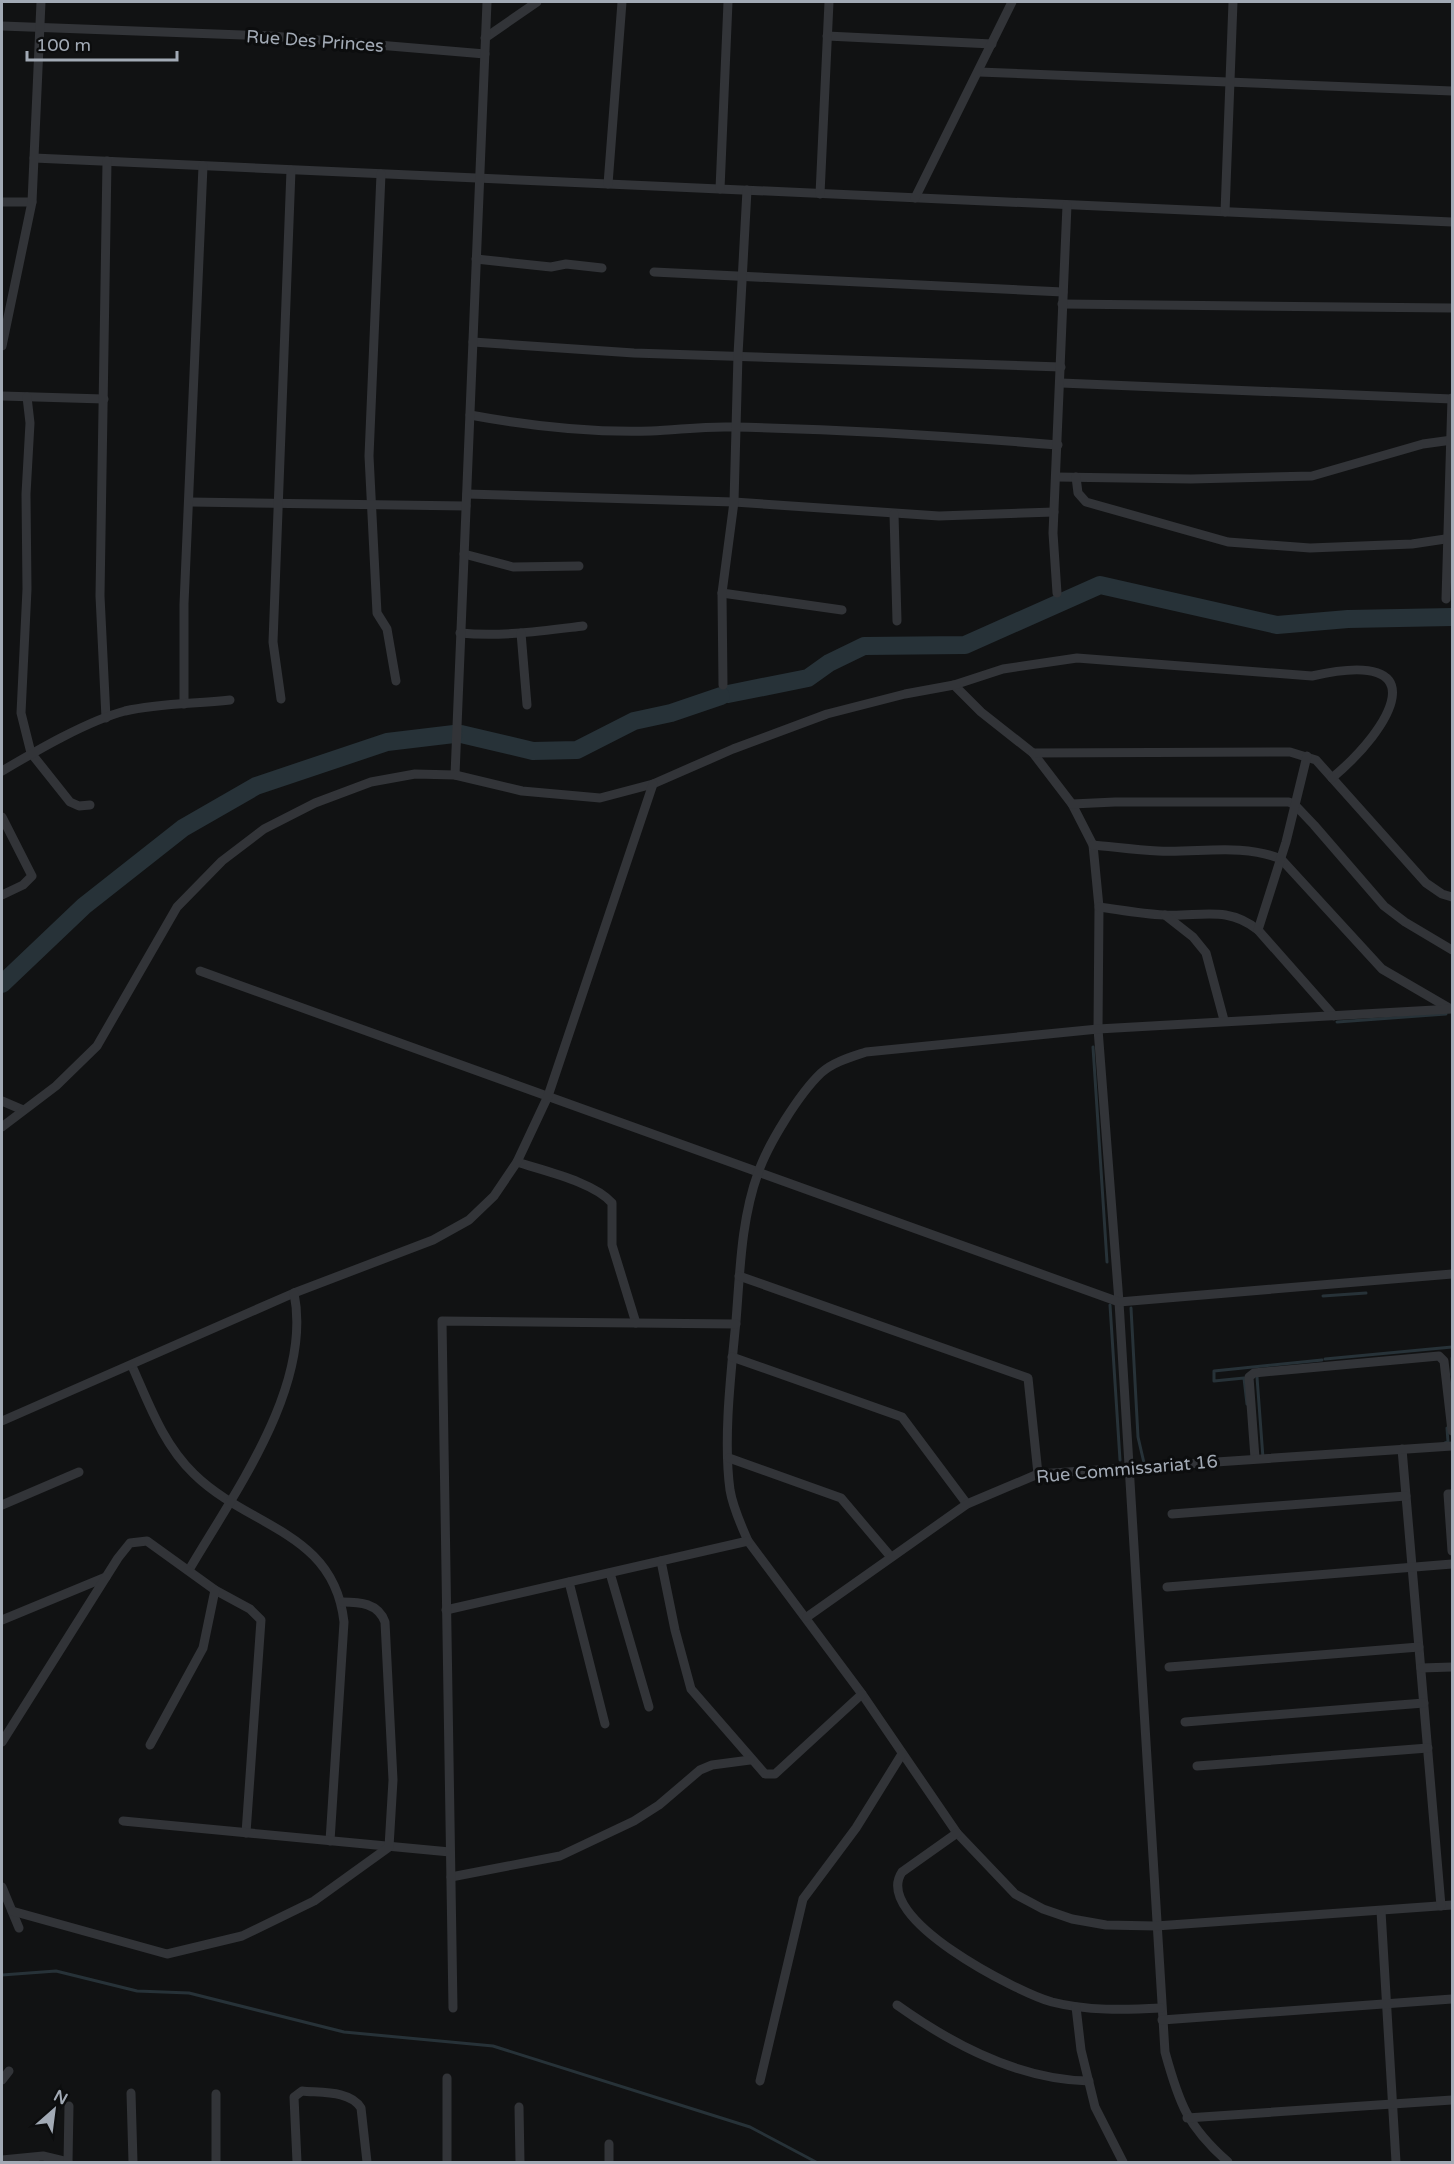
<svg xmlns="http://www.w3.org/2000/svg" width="1454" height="2164" viewBox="0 0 1454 2164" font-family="'Varela Round',sans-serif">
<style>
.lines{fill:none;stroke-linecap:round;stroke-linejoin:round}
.stream{stroke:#273238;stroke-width:3}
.river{stroke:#273238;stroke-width:18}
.street{stroke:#323438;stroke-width:9}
.labels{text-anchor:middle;stroke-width:6;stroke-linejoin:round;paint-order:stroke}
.street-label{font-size:18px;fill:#a2aab5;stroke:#0c0d0e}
</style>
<rect width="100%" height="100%" fill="#111213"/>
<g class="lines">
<g class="stream">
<polyline points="1337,1022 1446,1014"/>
<polyline points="1093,1047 1107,1262"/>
<polyline points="1323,1296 1366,1293"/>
<polyline points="1110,1305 1120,1460"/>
<polyline points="1131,1308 1138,1437 1144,1463"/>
<polyline points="1452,1358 1452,1375"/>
<polyline points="1325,1359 1452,1347"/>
<polyline points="1257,1377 1263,1458"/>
<polyline points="1247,1404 1244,1378 1214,1381 1214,1371 1322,1360"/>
<polyline points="1445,1443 1448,1442 1447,1428"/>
<polyline points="2,1975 56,1971 137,1991 189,1993 344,2032 493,2046 750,2127 816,2162"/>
</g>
<g class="river">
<polyline points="728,694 808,678 829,663 864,646 965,645 1100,585 1277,625 1348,619 1452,617"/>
<polyline points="461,734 533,751 577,750 634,721 671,713 721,696"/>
<polyline points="2,984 84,906 183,828 256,786 387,742 454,734"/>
</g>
<g class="street">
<polyline points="2,26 271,36 485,54"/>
<polyline points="827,36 992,44"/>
<polyline points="485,38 537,2"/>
<polyline points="979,72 1452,91"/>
<polyline points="34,158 1452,222"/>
<polyline points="381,174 369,456 377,613 387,629 396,681"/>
<polyline points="608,184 622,2"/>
<polyline points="720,189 728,2"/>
<polyline points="820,194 829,2"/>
<polyline points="915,198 1012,2"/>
<polyline points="2,202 32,202"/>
<polyline points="1225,212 1233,2"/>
<polyline points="476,259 551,267 566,264 602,268"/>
<polyline points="654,272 1063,292"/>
<polyline points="1062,304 1452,308"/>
<polyline points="473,342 634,353 1061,367"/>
<polyline points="2,346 32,202 41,2"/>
<polyline points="1061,383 1452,399"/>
<polyline points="2,396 104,399"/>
<polyline points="27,397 30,423 26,494 27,589 21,713 31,753 70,802 79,806 90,805"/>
<path d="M 470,415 C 530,426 590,433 651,431 C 678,430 704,426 732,427 C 841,429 950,436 1058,445"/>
<polyline points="1056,477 1191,479 1312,476 1423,444 1452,440"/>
<polyline points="1076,477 1078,493 1086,502 1228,542 1310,548 1412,544 1452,538"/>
<polyline points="467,494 734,502 939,516 1054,512"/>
<polyline points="190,502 466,506"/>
<polyline points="894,514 897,621"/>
<polyline points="464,554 513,567 579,566"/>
<polyline points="722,593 842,610"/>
<polyline points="1057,593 1053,533 1067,205"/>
<polyline points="1446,599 1452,398"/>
<path d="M 460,633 C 501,637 542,631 583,626"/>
<polyline points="521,633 527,705"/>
<polyline points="723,685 722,593 734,502 738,355 747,190"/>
<path d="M 954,685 L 981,712 L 1033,753 L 1072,804 L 1093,845 L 1099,907 L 1098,1029 L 1119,1302 L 1165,2052 C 1179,2103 1187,2126 1228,2162"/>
<polyline points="281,699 273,642 291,170"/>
<polyline points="184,704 184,604 203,166"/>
<polyline points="106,718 100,596 107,161"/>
<polyline points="1033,753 1290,752 1316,760 1426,883 1442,894 1452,897"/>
<path d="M 2,771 C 36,751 87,721 125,711 C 159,703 195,704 230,700"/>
<polyline points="455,775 487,2"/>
<polyline points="1072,804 1115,802 1289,802 1295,805 1314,825 1384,906 1405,922 1452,950"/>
<polyline points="2,817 32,876 23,885 2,895"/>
<path d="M 1093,845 C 1115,847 1136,850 1158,851 C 1199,853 1242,843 1281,859 L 1382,969 L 1449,1008"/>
<path d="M 1099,907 C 1121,910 1142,914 1164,915 C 1200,917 1227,905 1258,930 L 1334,1016"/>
<polyline points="1165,915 1193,937 1206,953 1224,1020"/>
<polyline points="1258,930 1286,842 1307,756"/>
<polyline points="200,971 1119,1302 1452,1274"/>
<path d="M 1452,1009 L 1098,1029 L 866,1052 C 851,1057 833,1062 821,1073 C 799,1094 768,1144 758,1173 C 741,1220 740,1272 736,1321 C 731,1373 723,1439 730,1490 C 733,1508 741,1525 748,1541 L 862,1694 L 957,1833 L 1015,1894 L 1043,1909 L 1072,1919 L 1106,1925 L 1156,1926 L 1452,1905"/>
<polyline points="2,1101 23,1110"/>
<path d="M 2,1127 L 56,1086 L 97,1046 L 177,907 L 222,861 L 264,829 L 315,803 L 371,782 L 415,774 L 455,775 L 522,791 L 600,798 L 653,784 L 733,749 L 827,714 L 905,694 L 954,685 L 1003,669 L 1077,658 L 1312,676 C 1439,647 1392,728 1332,778"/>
<path d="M 517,1162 C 544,1171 594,1182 612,1203 L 612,1245 L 636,1323"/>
<polyline points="739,1276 1028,1378 1038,1474"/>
<polyline points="732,1357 902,1417 967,1504"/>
<path d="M 132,1366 C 149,1404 163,1444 194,1474 C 249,1528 334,1531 344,1622 L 330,1841"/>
<polyline points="2,1421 294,1293 433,1240 469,1220 494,1196 517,1162 548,1096 653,784"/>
<polyline points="1402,1449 1441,1906"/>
<polyline points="729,1458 841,1498 891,1557"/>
<polyline points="1255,1458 1249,1377 1254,1373 1439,1356 1444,1361 1452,1431"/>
<polyline points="1452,1494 1448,1494 1452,1551"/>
<polyline points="2,1505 79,1472"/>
<polyline points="1172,1514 1406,1496"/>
<polyline points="661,1561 675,1630 691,1689 765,1774 775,1774 862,1694"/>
<path d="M 189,1570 C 234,1493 313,1386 294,1293"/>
<polyline points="610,1573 649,1707"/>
<polyline points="569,1582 605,1724"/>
<polyline points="1167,1587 1452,1564"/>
<polyline points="446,1610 748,1541"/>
<polyline points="807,1617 967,1504 1038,1474 1452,1446"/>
<polyline points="2,1620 106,1577"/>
<polyline points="1169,1667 1419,1647"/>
<polyline points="1421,1668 1452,1667"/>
<polyline points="1185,1722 1424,1703"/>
<polyline points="2,1742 118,1558 130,1543 147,1541 215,1590 250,1609 261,1620 246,1833"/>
<polyline points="150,1745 203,1648 215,1590"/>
<polyline points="1197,1766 1428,1748"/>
<polyline points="123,1821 450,1852"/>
<path d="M 957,1833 L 902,1872 C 871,1918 1017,1992 1052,2002 C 1087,2011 1125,2010 1161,2008"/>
<polyline points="451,1877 560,1856 634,1821 659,1805 700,1770 712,1765 750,1760"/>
<polyline points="2,1887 19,1928"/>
<path d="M 12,1911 L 167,1954 L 242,1936 L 314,1901 L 389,1847 L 393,1780 L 385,1622 C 378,1603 360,1602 342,1602"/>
<polyline points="1381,1911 1396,2162"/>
<path d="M 897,2005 C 953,2045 1019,2080 1089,2081"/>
<polyline points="1076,2007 1081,2050 1095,2107 1123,2162"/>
<polyline points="453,2008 442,1321 736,1324"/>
<polyline points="1162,2020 1452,1999"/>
<polyline points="2,2080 9,2071"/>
<polyline points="760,2081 803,1899 856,1828 902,1754"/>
<polyline points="131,2093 133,2162"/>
<polyline points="216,2094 216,2162"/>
<polyline points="519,2107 520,2162"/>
<polyline points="1187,2118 1452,2100"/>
<polyline points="2,2160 43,2156 68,2162"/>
<polyline points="68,2162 69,2106"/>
<path d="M 297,2162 L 294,2097 L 302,2091 C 320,2093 350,2090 361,2108 L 367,2162"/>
<polyline points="447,2162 447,2078"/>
<polyline points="609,2162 609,2144"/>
</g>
</g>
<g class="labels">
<g class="street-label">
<text transform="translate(315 41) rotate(4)" y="6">Rue Des Princes</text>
<text transform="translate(1127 1469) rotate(-5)" y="6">Rue Commissariat 16</text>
</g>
</g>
<rect width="1454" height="2164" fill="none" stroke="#a2aab5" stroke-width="6"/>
<g transform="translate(54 2110) rotate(28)" stroke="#0c0d0e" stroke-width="4.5" paint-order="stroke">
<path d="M0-4.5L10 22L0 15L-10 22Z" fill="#a2aab5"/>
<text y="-9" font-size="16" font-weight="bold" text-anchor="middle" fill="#a2aab5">N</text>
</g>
<path d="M27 51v9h150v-9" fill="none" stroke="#a2aab5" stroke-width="3"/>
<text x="36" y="51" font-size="18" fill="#a2aab5" stroke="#0c0d0e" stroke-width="4.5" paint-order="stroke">100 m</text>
</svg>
